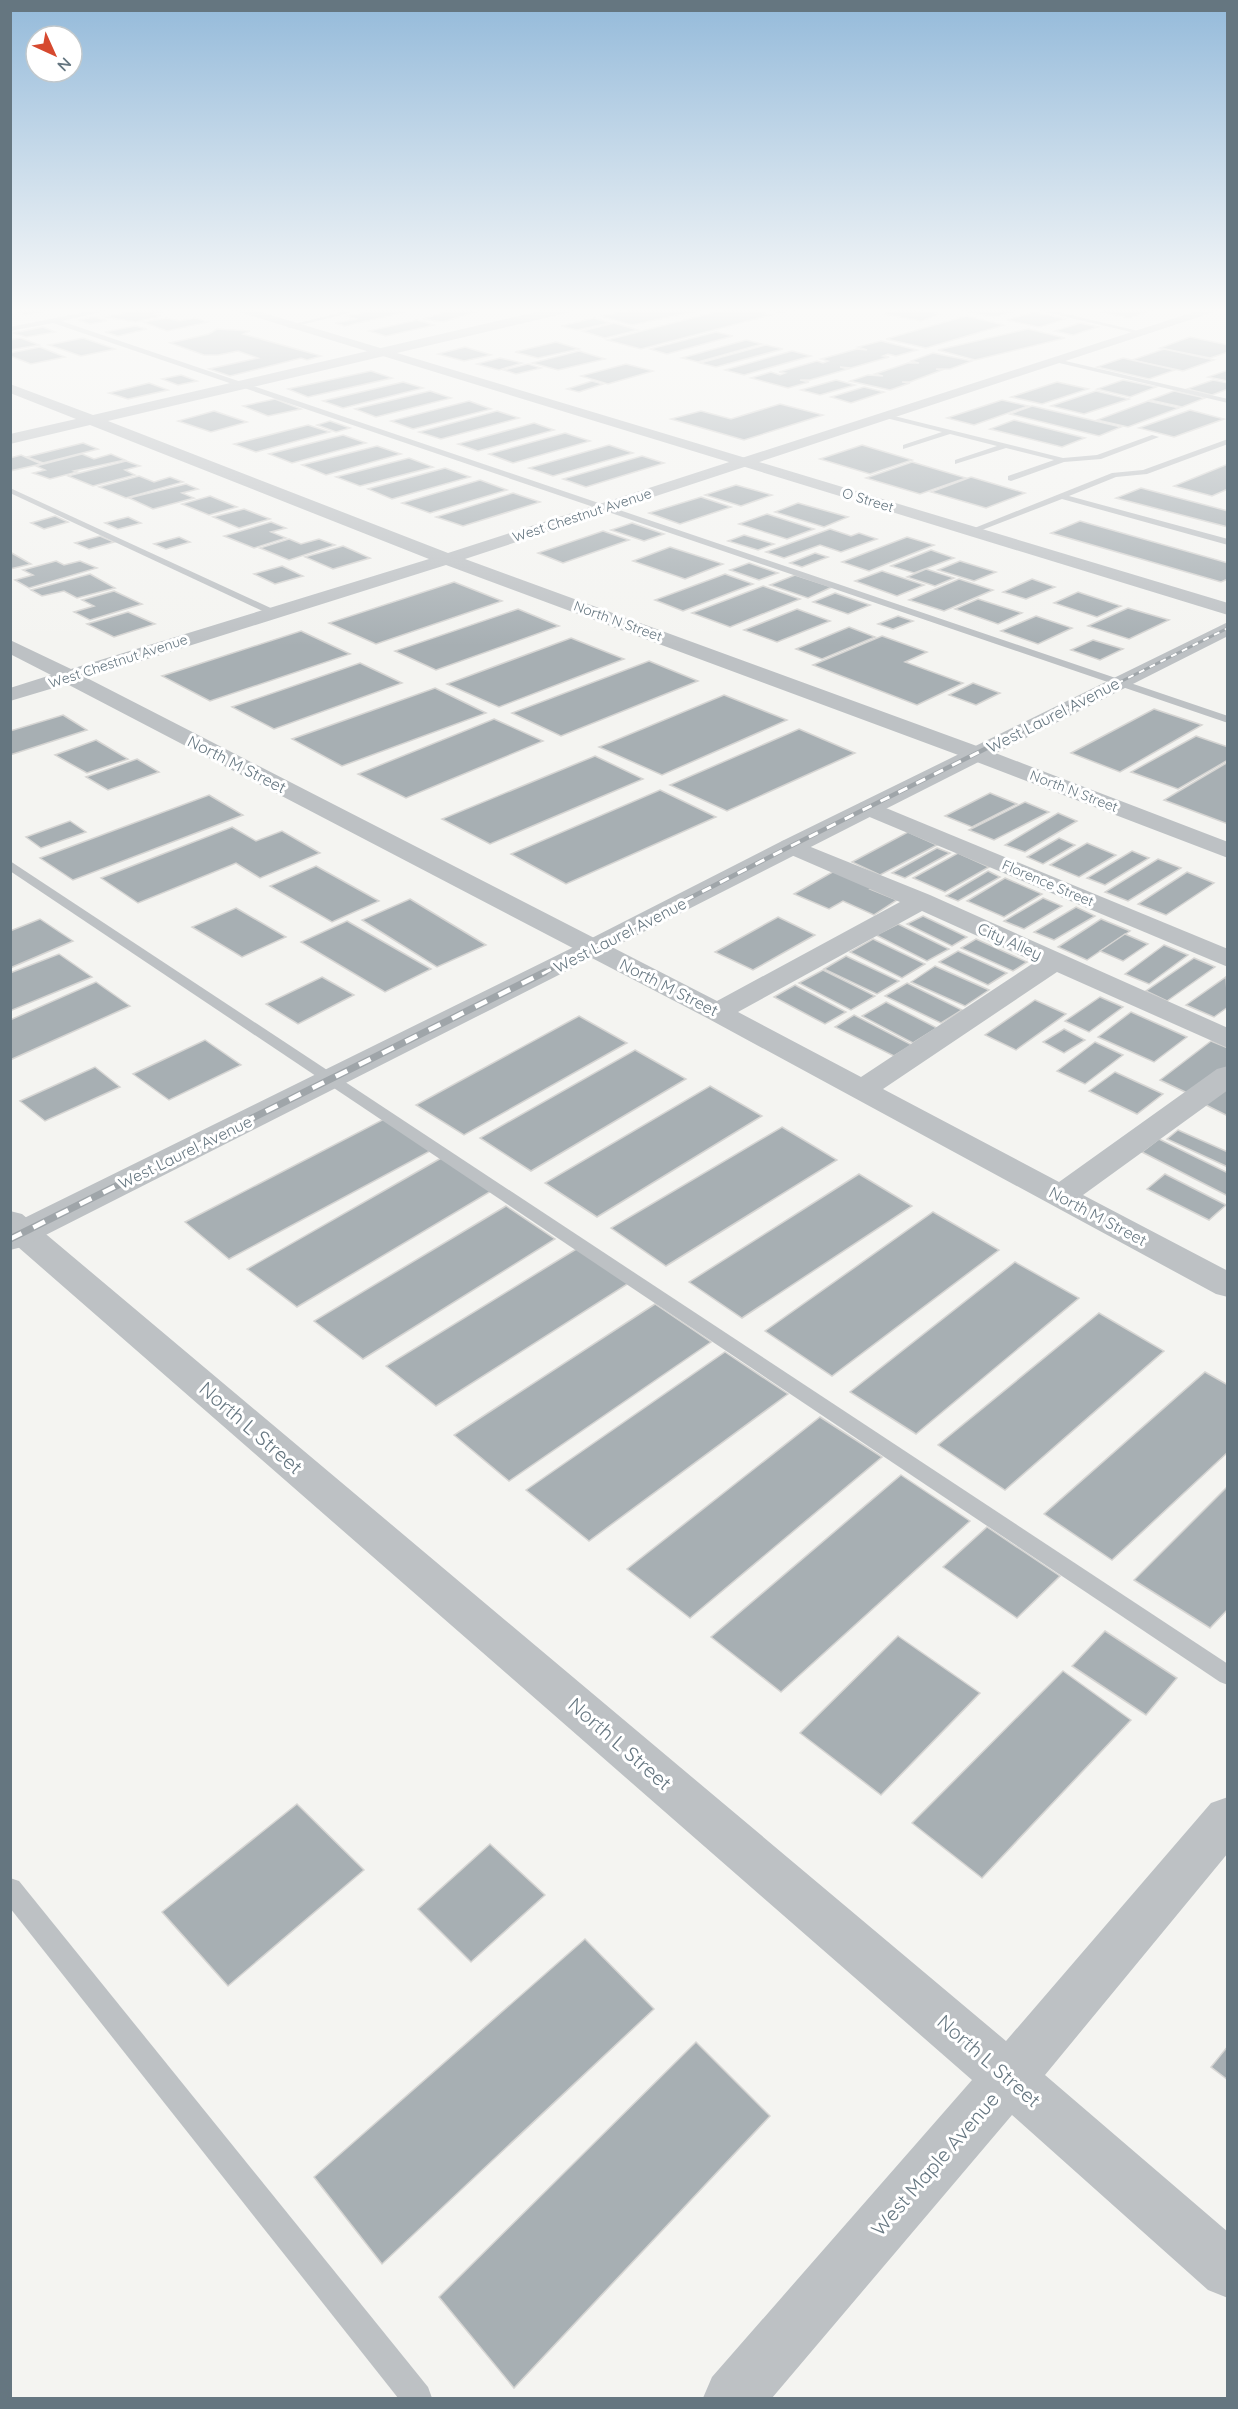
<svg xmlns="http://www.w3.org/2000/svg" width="1238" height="2409" viewBox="0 0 1238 2409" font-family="Quicksand,sans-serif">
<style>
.building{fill:#a7afb3;stroke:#d6d5d3;stroke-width:1.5}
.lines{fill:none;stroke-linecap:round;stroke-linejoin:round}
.service{fill:#bdc1c4;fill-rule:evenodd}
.minor{fill:#bdc1c4;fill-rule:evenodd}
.tertiary{fill:#bdc1c4;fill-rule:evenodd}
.rail-far2-casing{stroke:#9fa5a9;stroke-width:3}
.rail-far1-casing{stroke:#9fa5a9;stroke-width:4.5}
.rail-casing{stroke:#9fa5a9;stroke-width:7}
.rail-far2{stroke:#fff;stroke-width:2;stroke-dasharray:6;stroke-linecap:butt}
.rail-far1{stroke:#fff;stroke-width:3;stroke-dasharray:10;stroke-linecap:butt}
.rail{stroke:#fff;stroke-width:4.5;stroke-dasharray:13;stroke-linecap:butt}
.labels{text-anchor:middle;stroke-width:6;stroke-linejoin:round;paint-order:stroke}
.far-street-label{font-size:14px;fill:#657680;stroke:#fff}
.street-label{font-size:16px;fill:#657680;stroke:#fff}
.near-street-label{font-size:20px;fill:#657680;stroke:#fff}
</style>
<rect width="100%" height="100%" fill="#f4f4f1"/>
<g class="building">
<polygon points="10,308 46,308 51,310 25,315"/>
<polygon points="146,308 168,311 153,314 161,316 136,322 105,317"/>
<polygon points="355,308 391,308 406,312 345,326 335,323 357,319 347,316 367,312"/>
<polygon points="456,308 479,311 443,322 423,319"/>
<polygon points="637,308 711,308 632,325 601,316"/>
<polygon points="731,308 745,308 771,315 641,349 607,340"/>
<polygon points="760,308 799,308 781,313"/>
<polygon points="901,308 907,308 940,314 921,321 884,314"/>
<polygon points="970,308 1012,308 1019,310 994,317 963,311"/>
<polygon points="1113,308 1160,308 1129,318 1100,312"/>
<polygon points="1034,312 1066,319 1039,327 1007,320"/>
<polygon points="966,316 1004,325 926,348 886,339"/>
<polygon points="95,317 107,321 90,324 78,320"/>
<polygon points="167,318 179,321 195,318 208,322 167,331 143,322"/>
<polygon points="594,318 610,323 577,330 561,326"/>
<polygon points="417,320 434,325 386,336 369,331"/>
<polygon points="614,323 638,330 605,338 582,331"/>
<polygon points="1080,323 1098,327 1073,335 1055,331"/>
<polygon points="135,326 147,329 118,336 105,332"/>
<polygon points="43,327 55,332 26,337 13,333"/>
<polygon points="217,329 250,331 243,334 321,356 307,360 301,358 230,376 209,369 258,358 238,351 218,355 204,355 170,343 209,334"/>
<polygon points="1028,329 1065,338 975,360 938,350"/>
<polygon points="716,332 733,336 667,354 650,349"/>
<polygon points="1190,337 1228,345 1228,352 1210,358 1160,348"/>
<polygon points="21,338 39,345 10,350 10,340"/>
<polygon points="83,338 115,349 81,356 49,345"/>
<polygon points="746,340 762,344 698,362 682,358"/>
<polygon points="881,341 917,350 896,356 888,354 883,356 889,357 851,368 840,367 848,369 810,380 800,380 809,382 788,388 751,378 771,372 780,375 785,373 779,372 817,361 823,363 828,361 821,359 857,349 867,350 858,347"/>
<polygon points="556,342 579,349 538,358 515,352"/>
<polygon points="766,345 783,349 716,367 700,363"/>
<polygon points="40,347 65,357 31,364 10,356 10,353"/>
<polygon points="465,347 491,355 464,361 438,354"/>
<polygon points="1164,349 1214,360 1183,371 1132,360"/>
<polygon points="579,351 605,359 558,370 532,363"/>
<polygon points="792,351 811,356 744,375 725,370"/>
<polygon points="933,353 972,361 950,369 936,369 942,370 910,382 902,382 910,383 890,390 850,381 868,375 883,376 875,374 908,363 919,363 911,361"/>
<polygon points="500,358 522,363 499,370 477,364"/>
<polygon points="1123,358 1175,370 1149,379 1097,367"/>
<polygon points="528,364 541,368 516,374 504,370"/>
<polygon points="626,364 653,371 608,384 581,376"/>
<polygon points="1228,370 1228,381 1208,377"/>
<polygon points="371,371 392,378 308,397 288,389"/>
<polygon points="181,375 197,381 178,385 162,379"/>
<polygon points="836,380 855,385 820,395 801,390"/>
<polygon points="1123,380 1156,387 1130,397 1097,389"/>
<polygon points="1213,380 1228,383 1228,389 1212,395 1187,389"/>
<polygon points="592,381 603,384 579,392 567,389"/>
<polygon points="403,382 423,388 343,408 323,401"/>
<polygon points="1057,382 1088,389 1042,404 1011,397"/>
<polygon points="149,383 168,390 128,399 109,393"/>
<polygon points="864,387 884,392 851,403 831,397"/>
<polygon points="430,391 451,398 376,417 355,409"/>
<polygon points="1096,391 1129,399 1084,414 1051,406"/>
<polygon points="1174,391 1205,398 1182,407 1150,400"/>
<polygon points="275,399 301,409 268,416 243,406"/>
<polygon points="1002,400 1028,406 974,425 947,418"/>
<polygon points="469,401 491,409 413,429 391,421"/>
<polygon points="1148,401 1179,408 1128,427 1097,420"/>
<polygon points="780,404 823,415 744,440 671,419 701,411 731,419"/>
<polygon points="1032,406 1121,427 1099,436 1010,414"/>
<polygon points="1190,410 1224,419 1174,437 1139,428"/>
<polygon points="214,411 247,422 211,432 178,421"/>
<polygon points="497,411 519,418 441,439 419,432"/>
<polygon points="1014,420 1085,438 1062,447 990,429"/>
<polygon points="330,421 350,428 336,432 317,425"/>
<polygon points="534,423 554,430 478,451 458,444"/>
<polygon points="308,425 330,432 256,452 234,444"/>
<polygon points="565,433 590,441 513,463 489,454"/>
<polygon points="343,435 366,443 292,463 269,454"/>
<polygon points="83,443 98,449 43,463 27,457"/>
<polygon points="609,445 633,453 553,476 529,468"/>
<polygon points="862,445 912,460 870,474 820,459"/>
<polygon points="377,446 401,454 326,475 302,465"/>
<polygon points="82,454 94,459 111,454 125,460 74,471 77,472 50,479 33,473 45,470 36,466"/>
<polygon points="21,455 41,464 10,471 10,458"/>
<polygon points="642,456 664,463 586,487 563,479"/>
<polygon points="409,458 433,467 360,486 336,477"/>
<polygon points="126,461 140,466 125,470 135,475 93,486 68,476"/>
<polygon points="912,462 966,478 920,494 866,478"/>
<polygon points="1228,464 1228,489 1212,496 1174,486"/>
<polygon points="445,468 470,477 392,499 368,489"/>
<polygon points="139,476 154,482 170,477 183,482 126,498 99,487"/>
<polygon points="971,477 1025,493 986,508 931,492"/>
<polygon points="480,480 507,490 430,513 402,503"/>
<polygon points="186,484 198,489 182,493 194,498 153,509 129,498"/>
<polygon points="736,485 772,495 741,506 705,495"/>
<polygon points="1141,488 1228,511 1228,527 1116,498"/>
<polygon points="513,493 540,502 463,526 436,517"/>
<polygon points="210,496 237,507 209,515 182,504"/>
<polygon points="701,497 731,507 680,524 649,513"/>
<polygon points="798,503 848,517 824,527 775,512"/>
<polygon points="244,509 270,519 239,528 213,517"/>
<polygon points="767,514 814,529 787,539 739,524"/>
<polygon points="55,516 68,522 44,529 31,523"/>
<polygon points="128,517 141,523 118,529 105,523"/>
<polygon points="1080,521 1228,563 1228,579 1221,582 1051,533"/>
<polygon points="271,522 286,528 271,532 286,538 254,548 224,536"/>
<polygon points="632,523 664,534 644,541 611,530"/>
<polygon points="830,529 851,536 859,533 877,539 841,552 820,545 784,558 766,552"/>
<polygon points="603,531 629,540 563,563 538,553"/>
<polygon points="744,535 774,544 758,550 728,541"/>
<polygon points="100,536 114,542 89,549 75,543"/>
<polygon points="179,537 190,542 166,549 154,544"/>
<polygon points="907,537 934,545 869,571 842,562"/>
<polygon points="289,539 301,544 319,539 335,545 289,560 260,548"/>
<polygon points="343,546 370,558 333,569 305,557"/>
<polygon points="670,547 723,564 685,579 633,561"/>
<polygon points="931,550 954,558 914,573 891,566"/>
<polygon points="10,552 31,564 10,569"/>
<polygon points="815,553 828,557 802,567 790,563"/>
<polygon points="56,561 64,565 80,561 97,568 29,588 15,580 33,575 23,570"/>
<polygon points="960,561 996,572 974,581 938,570"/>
<polygon points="749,563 778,573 759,580 730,570"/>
<polygon points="282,566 303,576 275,584 254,574"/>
<polygon points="926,569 954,578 935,586 907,577"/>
<polygon points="882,571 924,585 897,596 855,581"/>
<polygon points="90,574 115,588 77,598 64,591 42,596 31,590"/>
<polygon points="725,574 753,584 683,611 655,600"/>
<polygon points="795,575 832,587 808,598 770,585"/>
<polygon points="959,579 993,590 944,611 909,600"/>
<polygon points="1032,579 1055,587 1026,599 1003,592"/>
<polygon points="454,582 502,601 376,644 329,623"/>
<polygon points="763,586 800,599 730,627 692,613"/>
<polygon points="114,591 142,604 90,620 74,612 94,606 82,600"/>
<polygon points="1078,592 1121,606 1097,617 1054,603"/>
<polygon points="835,593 870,605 848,614 813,602"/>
<polygon points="978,599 1022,613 998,624 955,609"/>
<polygon points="1128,608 1169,620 1129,639 1088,626"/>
<polygon points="518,609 559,626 436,670 395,651"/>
<polygon points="797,609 830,621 777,642 744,630"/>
<polygon points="128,612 155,624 114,637 87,624"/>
<polygon points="898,616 913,621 893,629 878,624"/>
<polygon points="1036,616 1072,628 1038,644 1001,631"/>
<polygon points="849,627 875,637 822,659 796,649"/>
<polygon points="301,631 350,654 210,701 162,676"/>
<polygon points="882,636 927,652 905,662 963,683 917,705 813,665"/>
<polygon points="571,638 624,659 499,707 447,684"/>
<polygon points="1093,640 1123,649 1100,660 1071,650"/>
<polygon points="649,661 698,681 561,736 512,713"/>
<polygon points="360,663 402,683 274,729 232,707"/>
<polygon points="973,683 1000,693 976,705 949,695"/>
<polygon points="435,688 486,713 342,766 292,739"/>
<polygon points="724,695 787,720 662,775 599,747"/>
<polygon points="1154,709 1202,725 1120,772 1071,753"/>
<polygon points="63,715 87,730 10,755 10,731"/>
<polygon points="494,719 543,741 406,798 358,774"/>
<polygon points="799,729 855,753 727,811 670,785"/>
<polygon points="1196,736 1228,747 1228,760 1178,789 1131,772"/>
<polygon points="96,740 128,759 87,773 55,755"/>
<polygon points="595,756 643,779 490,844 442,819"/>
<polygon points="137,759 159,772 108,790 86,777"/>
<polygon points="1228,762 1228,824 1164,800"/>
<polygon points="660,790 716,817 566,884 511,854"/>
<polygon points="990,793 1017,804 972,827 945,816"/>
<polygon points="209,795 243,815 73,880 40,858"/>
<polygon points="1025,802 1049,812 994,840 969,830"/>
<polygon points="1058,813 1077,821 1025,852 1005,845"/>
<polygon points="70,821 86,832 41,848 26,837"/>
<polygon points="232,827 256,841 282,831 320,853 260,878 236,863 138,903 101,878"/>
<polygon points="908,832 937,845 880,875 852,862"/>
<polygon points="1059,838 1075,845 1043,864 1027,857"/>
<polygon points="1087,843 1116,855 1079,877 1050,865"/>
<polygon points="937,848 950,853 905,878 892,873"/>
<polygon points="1132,851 1149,858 1105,885 1087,878"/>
<polygon points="958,853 989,867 945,892 913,878"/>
<polygon points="1158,859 1181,868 1128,901 1105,892"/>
<polygon points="316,866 379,901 332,922 270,886"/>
<polygon points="836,870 875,886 870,889 897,900 874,915 843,901 829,909 794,894"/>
<polygon points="988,871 1000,877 958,901 946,896"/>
<polygon points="1187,872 1214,883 1166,915 1138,904"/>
<polygon points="1005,878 1042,894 1004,917 967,901"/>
<polygon points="1043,898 1062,906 1024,929 1004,921"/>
<polygon points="410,899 486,945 437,967 362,920"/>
<polygon points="1076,907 1095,916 1054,940 1034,932"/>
<polygon points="236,908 286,937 242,957 192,927"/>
<polygon points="923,916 967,937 952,946 907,924"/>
<polygon points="778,917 815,935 753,970 715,952"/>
<polygon points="40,919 73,941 10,968 10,931"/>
<polygon points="1101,919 1130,931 1087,960 1058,947"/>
<polygon points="347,921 431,969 385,992 301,942"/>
<polygon points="898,924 949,949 927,961 876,935"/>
<polygon points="1125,934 1148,944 1123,961 1100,951"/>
<polygon points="873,939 925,964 902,978 850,952"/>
<polygon points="976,939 1027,962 1013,971 961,948"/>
<polygon points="1164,945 1188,955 1149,984 1125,974"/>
<polygon points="958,951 1007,973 988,985 939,962"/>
<polygon points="59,954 92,977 10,1011 10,973"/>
<polygon points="846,956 899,981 877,994 824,969"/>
<polygon points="1194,958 1215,967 1167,1001 1146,991"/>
<polygon points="935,966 989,990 965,1006 911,982"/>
<polygon points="823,970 875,996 851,1010 799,983"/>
<polygon points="322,977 354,995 298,1024 266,1004"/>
<polygon points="1226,977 1228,1007 1214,1017 1186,1005"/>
<polygon points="96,982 130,1006 10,1060 10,1020"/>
<polygon points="907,983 962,1010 941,1023 885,996"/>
<polygon points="795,985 846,1012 825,1024 774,997"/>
<polygon points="1100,997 1123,1007 1089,1032 1065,1021"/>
<polygon points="1035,1000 1066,1014 1016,1050 985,1035"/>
<polygon points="886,1002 937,1028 913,1043 862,1016"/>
<polygon points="1131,1012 1187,1037 1154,1062 1098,1037"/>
<polygon points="854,1015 912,1045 894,1056 835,1027"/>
<polygon points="579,1016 627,1043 464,1135 416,1105"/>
<polygon points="1064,1029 1085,1040 1064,1053 1043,1042"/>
<polygon points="205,1040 241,1065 169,1100 133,1074"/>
<polygon points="1211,1041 1228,1048 1228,1077 1200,1099 1160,1080"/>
<polygon points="1095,1042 1123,1055 1085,1084 1057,1071"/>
<polygon points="635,1050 686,1079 531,1171 480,1138"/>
<polygon points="95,1067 120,1087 45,1121 20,1101"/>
<polygon points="1115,1072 1163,1094 1137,1114 1089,1091"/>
<polygon points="710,1086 762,1116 597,1217 545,1183"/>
<polygon points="1222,1088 1228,1091 1228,1116 1202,1103"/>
<polygon points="386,1118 432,1150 229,1259 185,1222"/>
<polygon points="782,1127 837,1160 666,1266 611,1228"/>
<polygon points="1178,1130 1228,1152 1228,1167 1167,1139"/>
<polygon points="1159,1139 1228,1173 1228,1196 1142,1152"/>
<polygon points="443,1157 493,1190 297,1307 247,1269"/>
<polygon points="859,1174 912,1206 742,1318 689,1282"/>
<polygon points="1165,1174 1226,1205 1209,1220 1147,1189"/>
<polygon points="506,1206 555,1239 363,1359 314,1321"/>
<polygon points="933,1212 999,1250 832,1376 765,1331"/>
<polygon points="578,1248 629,1283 436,1406 386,1366"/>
<polygon points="1015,1262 1079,1298 916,1434 850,1392"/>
<polygon points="655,1304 711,1342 509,1481 454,1435"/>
<polygon points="1099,1313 1164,1351 1005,1490 938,1445"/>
<polygon points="725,1352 788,1394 589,1541 526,1490"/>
<polygon points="1205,1372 1228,1385 1228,1452 1112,1560 1044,1514"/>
<polygon points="820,1417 882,1457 690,1618 627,1569"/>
<polygon points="901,1475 970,1521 781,1692 711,1637"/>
<polygon points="1228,1486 1228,1609 1210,1628 1134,1580"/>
<polygon points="987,1527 1060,1576 1017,1618 943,1567"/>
<polygon points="1105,1631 1177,1678 1146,1715 1072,1666"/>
<polygon points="898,1636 980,1693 881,1795 800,1733"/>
<polygon points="1063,1671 1131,1720 982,1878 912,1823"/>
<polygon points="297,1804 364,1870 228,1986 162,1912"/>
<polygon points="490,1844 545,1895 471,1962 418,1909"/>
<polygon points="585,1939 654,2009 382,2264 314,2177"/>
<polygon points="696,2042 770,2116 514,2388 439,2297"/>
<polygon points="1228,2046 1228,2080 1211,2067"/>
</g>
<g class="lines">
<g class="service">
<polygon points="105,308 120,308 61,321 1228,716 1228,723 53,323 10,331 10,327"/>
<polygon points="327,308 338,308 349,313 289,328 286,326 339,313"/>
<polygon points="1028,308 1041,308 1147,333 1144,335"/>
<polygon points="1057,359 1228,399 1228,403 1055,362"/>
<polygon points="886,414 1063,458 1097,455 1152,435 1159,437 1101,459 1064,462 1011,481 1008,480 1008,476 1054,460 1006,448 955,464 955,460 997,446 950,434 903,449 903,445 942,432 886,418"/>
<polygon points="1228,439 1228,444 1147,474 1116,477 1069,496 1228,539 1228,545 1062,499 974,533 967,531 1112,473 1143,470"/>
<polygon points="10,488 275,610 277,612 269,614 10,493"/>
<polygon points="10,861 1228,1664 1228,1685 1220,1682 10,871"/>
<polygon points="10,1878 19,1881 428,2387 432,2398 398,2398 10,1908"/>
</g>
<g class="minor">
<path d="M 553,308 L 577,308 L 571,312 L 108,421 L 448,553 L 1206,308 L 1226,308 L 465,559 L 985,749 L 1228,842 L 1228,858 L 969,759 L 446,565 L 87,678 L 717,1001 L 900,902 L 782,851 L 779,846 L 782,841 L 791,839 L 930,895 L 1228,1028 L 1228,1048 L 1057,972 L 883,1089 L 1059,1182 L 1217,1069 L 1228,1066 L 1228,1090 L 1083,1195 L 1228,1271 L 1228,1297 L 1216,1294 L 707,1018 L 67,684 L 10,701 L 10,688 L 51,675 L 10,654 L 10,640 L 71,669 L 429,559 L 90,425 L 10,444 L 10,434 L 76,419 L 10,393 L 10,384 L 93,415 ZM 922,911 L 1035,962 L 861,1077 L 738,1012 Z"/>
<polygon points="869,801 1228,949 1228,967 860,813 857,808 860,803"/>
<polygon points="10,1211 22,1214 1006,2041 1211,1803 1228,1797 1228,1853 1045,2075 1228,2232 1228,2298 1208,2290 1012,2115 772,2398 703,2398 712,2377 972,2080 10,1240"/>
</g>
<g class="tertiary">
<polygon points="226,308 247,308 1228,603 1228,615"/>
<path d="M 1228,622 L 1228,636 C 825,839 424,1044 22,1247 L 10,1250 L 10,1225 L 584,942 L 782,841 Z"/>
</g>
<g class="rail-far2-casing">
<polyline id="rail-far2" points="1096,694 1228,628"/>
</g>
<g class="rail-far1-casing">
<polyline id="rail-far1" points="542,974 791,846 1099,692"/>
</g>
<g class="rail-casing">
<polyline id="rail" points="10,1239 545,972"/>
</g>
<use href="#rail-far2" class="rail-far2"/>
<use href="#rail-far1" class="rail-far1"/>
<use href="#rail" class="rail"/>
</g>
<linearGradient id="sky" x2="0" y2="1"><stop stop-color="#94bada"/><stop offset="0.48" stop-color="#fafaf9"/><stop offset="1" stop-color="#fafaf9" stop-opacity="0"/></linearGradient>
<rect width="1238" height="646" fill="url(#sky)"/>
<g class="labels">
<g class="far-street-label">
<text transform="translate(868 500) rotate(17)" y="5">O Street</text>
<text transform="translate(582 515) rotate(-18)" y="5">West Chestnut Avenue</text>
<text transform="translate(618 621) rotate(20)" y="5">North N Street</text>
<text transform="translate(118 661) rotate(-18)" y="5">West Chestnut Avenue</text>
<text transform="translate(1074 791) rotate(21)" y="5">North N Street</text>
<text transform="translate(1048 883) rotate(23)" y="5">Florence Street</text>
</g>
<g class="street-label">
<text transform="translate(1053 715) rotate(-27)" y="6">West Laurel Avenue</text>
<text transform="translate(237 764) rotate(27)" y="6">North M Street</text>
<text transform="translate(620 935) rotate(-27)" y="6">West Laurel Avenue</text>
<text transform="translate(1010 941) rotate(24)" y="6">City Alley</text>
<text transform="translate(669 987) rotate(27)" y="6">North M Street</text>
<text transform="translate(185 1152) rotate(-26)" y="6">West Laurel Avenue</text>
<text transform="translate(1098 1216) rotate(28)" y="6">North M Street</text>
</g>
<g class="near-street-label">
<text transform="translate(251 1428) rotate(41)" y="7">North L Street</text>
<text transform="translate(620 1744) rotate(41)" y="7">North L Street</text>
<text transform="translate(989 2061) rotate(41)" y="7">North L Street</text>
<text transform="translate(935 2164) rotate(-49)" y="7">West Maple Avenue</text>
</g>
</g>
<rect width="1238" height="2409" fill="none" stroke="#657680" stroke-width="24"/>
<g transform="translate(54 54) rotate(135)"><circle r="28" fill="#ffffff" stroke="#c1c8cc" stroke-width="1.5"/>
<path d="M0-4.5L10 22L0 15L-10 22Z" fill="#d6492f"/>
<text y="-9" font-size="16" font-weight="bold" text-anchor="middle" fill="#657680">N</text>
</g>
</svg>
